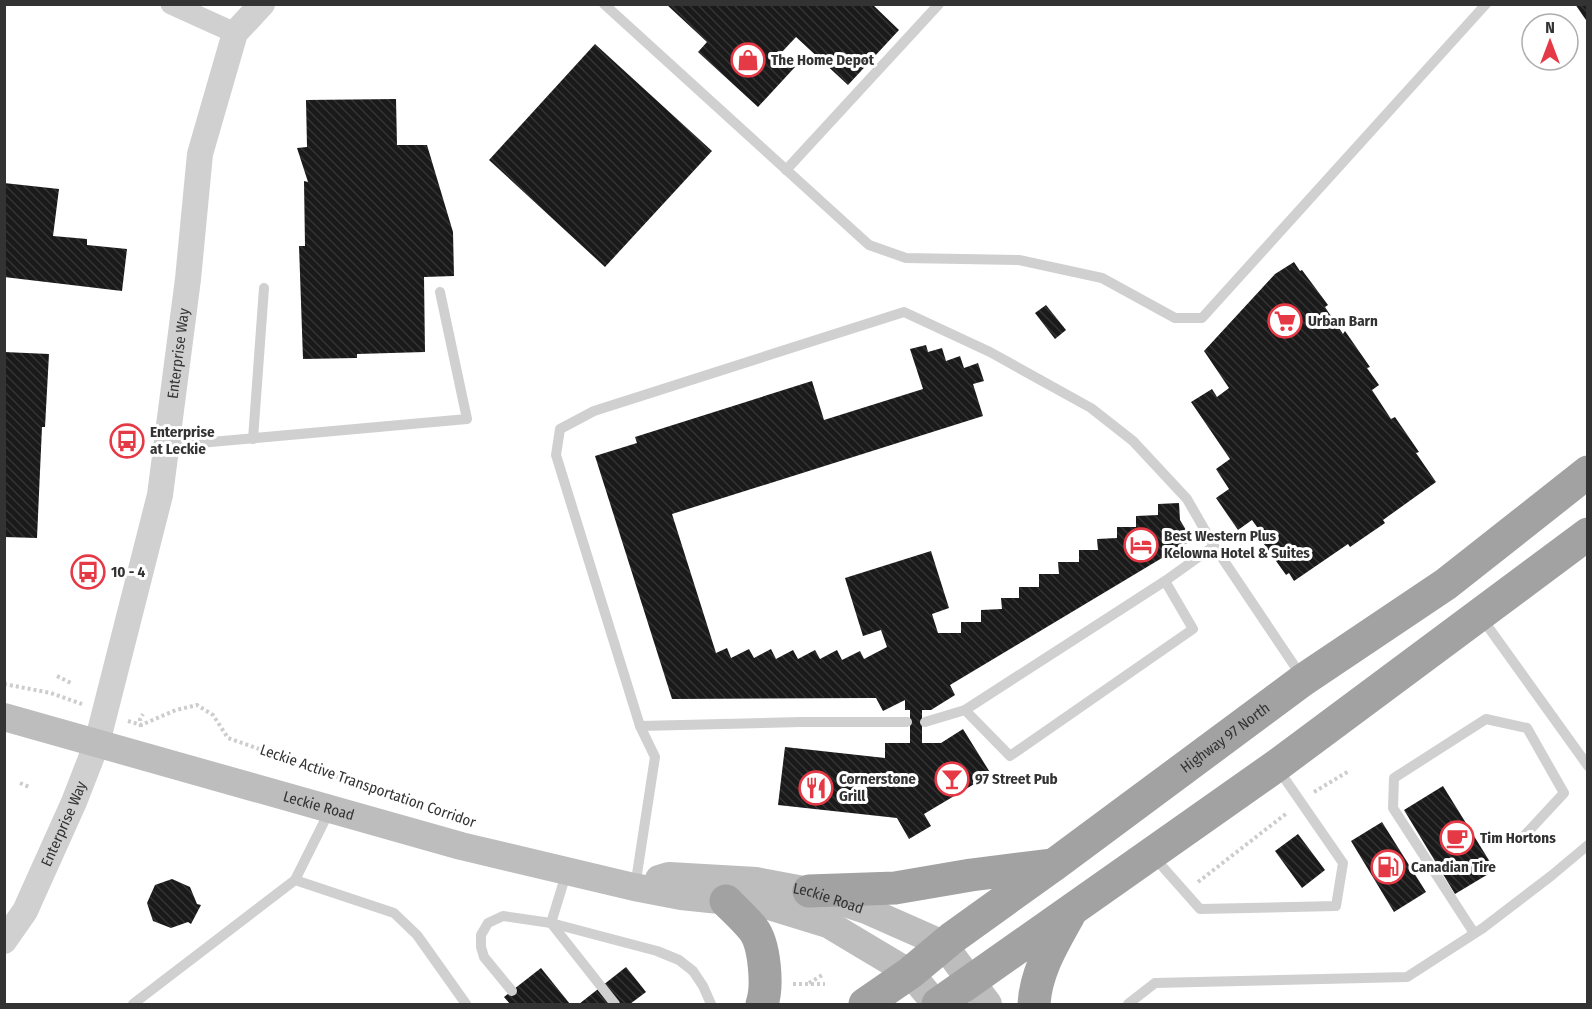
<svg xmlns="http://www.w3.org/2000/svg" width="1592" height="1009" viewBox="0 0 1592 1009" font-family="'Fira Sans Condensed',sans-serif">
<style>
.building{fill:url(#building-back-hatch)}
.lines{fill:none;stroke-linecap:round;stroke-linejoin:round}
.path{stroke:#cdcdcd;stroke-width:4;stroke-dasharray:3 3;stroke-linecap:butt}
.service{stroke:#d0d0d0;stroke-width:10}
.minor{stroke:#d0d0d0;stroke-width:21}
.tertiary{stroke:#d0d0d0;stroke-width:26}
.secondary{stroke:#bdbdbd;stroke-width:28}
.trunk{stroke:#a2a2a2;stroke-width:33}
.labels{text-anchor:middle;stroke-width:6;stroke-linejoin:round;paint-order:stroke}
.poi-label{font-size:15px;font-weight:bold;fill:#333;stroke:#fff;text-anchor:start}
.street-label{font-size:15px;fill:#333;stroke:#fff}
</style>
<defs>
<pattern id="building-back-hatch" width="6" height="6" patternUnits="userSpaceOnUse" patternTransform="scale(1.5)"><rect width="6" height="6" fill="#1a1a1a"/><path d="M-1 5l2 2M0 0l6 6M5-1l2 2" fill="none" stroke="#333"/></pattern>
</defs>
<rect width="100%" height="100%" fill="#fff"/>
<g class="building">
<polygon points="666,4 872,4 899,30 848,85 796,37 781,53 795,67 758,107 698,52 707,42"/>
<polygon points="1575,4 1588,4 1588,23"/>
<polygon points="595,44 712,151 605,267 489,160"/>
<polygon points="396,99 397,145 427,145 453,232 454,276 424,277 425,352 357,354 357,358 303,359 299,246 305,246 304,181 308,182 297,148 307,147 306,100"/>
<polygon points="4,183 59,189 53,236 87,239 87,245 127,249 122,291 4,277"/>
<polygon points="1294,262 1300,271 1302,270 1328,305 1325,307 1343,334 1345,331 1370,367 1367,368 1379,385 1372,390 1391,419 1395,417 1419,452 1416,453 1436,482 1383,520 1385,523 1350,547 1348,544 1294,581 1289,573 1286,575 1261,540 1265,538 1252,520 1238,530 1216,498 1229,489 1216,469 1230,459 1191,402 1212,389 1217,397 1229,388 1204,351 1275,274"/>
<polygon points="1046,305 1066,330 1055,339 1035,313"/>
<polygon points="926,345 928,352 942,348 946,361 960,356 964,368 978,363 984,381 973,384 983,416 672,514 716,653 727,648 731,658 749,649 754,658 771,649 776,659 793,650 798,659 815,650 820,659 837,650 842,660 860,651 864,659 887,647 881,630 863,636 845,578 931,551 949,608 932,614 938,633 961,633 961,622 981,622 981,610 1002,609 1001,598 1019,598 1019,587 1039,587 1039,574 1059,574 1058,562 1079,562 1079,550 1098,550 1097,539 1117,538 1117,527 1136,527 1136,516 1158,515 1158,504 1179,503 1180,520 1192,540 950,685 955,695 931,710 922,710 922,743 941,743 963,729 991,774 924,814 931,826 909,839 897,818 778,805 785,747 885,758 885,743 910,743 910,710 905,710 905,700 883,711 876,698 672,699 595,456 637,443 635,437 812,381 824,420 923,389 910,349"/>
<polygon points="4,352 49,354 45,427 42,427 37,538 4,537"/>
<polygon points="1443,786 1495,870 1455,894 1404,810"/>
<polygon points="1382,822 1426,892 1394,912 1351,841"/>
<polygon points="1298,834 1325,870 1302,888 1275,851"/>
<polygon points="172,879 190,887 197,904 201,905 191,924 188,922 171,928 153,921 147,903 155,885"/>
<polygon points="626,967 646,992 630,1004 579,1004"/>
<polygon points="541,968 570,1004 510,1004 504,997"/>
</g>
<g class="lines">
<g class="path">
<polyline points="57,676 71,683"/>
<polyline points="4,684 51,693 82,704"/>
<polyline points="128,721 141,725 176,710 197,705 213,715 228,738 391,796"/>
<polyline points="141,727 140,719 143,714"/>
<polyline points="20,783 29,787"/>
<polyline points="1314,792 1349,771"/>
<polyline points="1198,882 1287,813"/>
<polyline points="809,983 824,974"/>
<polyline points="793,984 825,984"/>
</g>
<g class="service">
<polyline points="604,4 869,245 906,258 1019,260 1102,278 1175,318 1202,318 1486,4"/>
<polyline points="786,170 939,4"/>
<polyline points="253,439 264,288"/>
<polyline points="166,446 467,419 440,292"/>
<polyline points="1214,546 1302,677"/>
<polyline points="1481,617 1588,766"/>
<polyline points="965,710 1165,581"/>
<polyline points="907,722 800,722 640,726 556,455 560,429 594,411 904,312 990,352 1091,408 1133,441 1187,499 1214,546 1165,581 1193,629 1010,756 965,710 925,722"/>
<polyline points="1153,856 1200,909 1336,906 1343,863 1278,769"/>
<polyline points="567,871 551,923 615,1004"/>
<polyline points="295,880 394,913 417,935 466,1004"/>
<polyline points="635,887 655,757 640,726"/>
<polyline points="1474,933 1393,808 1394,778 1486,719 1527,728 1564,793 1524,836"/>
<polyline points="512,991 484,957 481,947 481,935 488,923 503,916 551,923 657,951 679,960 693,971 703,986 711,1004"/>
<polyline points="133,1004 295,880 330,810"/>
<polyline points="1128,1004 1155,983 1407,977 1483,928 1551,876 1588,845"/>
</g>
<polyline class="minor" points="171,4 235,33"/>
<path class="tertiary" id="s1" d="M 4,941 L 25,911 L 74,802 L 97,743 L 160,495 L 188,279 L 200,154 L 235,33 L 262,4"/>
<g class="secondary">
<path id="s2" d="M 4,717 L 461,846 L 634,887 L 681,896 L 766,905 L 828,924 L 863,945 L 910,973 L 936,1004"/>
<path id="s3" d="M 659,879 L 669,876 L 756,881 L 809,891 L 866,910 L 943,944 L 988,1004"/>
</g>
<g class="trunk">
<polyline points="809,891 895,888 971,875 1051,865"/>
<path d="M 726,901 C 735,910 745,919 753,929 C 765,944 768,987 762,1004"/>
<path id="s4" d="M 865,1004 L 910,973 L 952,938 L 1055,864 L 1303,680 L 1446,584 L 1588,472"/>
<polyline points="938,1004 1276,766 1588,534"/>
<path d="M 1034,1004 C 1036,971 1053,944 1069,915"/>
</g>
</g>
<defs>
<g id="shop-ring" transform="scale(1.725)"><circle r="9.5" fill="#fff" stroke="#e63946" stroke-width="1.5"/><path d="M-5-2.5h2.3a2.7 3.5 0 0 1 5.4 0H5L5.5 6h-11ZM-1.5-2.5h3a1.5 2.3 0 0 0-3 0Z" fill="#e63946"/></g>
<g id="supermarket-ring" transform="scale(1.725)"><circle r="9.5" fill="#fff" stroke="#e63946" stroke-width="1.5"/><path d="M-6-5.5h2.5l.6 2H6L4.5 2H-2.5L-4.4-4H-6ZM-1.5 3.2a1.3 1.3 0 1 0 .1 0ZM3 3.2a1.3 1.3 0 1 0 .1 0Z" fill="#e63946"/></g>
<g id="bus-ring" transform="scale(1.725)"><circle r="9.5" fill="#fff" stroke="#e63946" stroke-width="1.5"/><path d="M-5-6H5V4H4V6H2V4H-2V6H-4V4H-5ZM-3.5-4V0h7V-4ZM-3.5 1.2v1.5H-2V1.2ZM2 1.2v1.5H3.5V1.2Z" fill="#e63946"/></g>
<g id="hotel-ring" transform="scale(1.725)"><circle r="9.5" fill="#fff" stroke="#e63946" stroke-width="1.5"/><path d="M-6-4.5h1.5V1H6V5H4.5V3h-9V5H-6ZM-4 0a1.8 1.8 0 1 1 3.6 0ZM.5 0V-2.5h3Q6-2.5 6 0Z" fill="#e63946"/></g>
<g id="bar-ring" transform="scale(1.725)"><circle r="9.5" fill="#fff" stroke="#e63946" stroke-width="1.5"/><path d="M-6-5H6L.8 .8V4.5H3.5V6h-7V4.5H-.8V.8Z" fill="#e63946"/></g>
<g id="restaurant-ring" transform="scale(1.725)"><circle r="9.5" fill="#fff" stroke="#e63946" stroke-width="1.5"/><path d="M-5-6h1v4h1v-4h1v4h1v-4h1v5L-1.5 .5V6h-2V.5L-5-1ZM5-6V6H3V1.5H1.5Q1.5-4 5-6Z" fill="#e63946"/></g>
<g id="cafe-ring" transform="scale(1.725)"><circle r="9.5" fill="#fff" stroke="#e63946" stroke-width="1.5"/><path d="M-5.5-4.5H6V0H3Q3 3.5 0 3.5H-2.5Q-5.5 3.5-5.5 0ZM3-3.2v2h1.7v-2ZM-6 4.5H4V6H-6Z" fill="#e63946"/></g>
<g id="fuel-ring" transform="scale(1.725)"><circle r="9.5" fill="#fff" stroke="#e63946" stroke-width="1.5"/><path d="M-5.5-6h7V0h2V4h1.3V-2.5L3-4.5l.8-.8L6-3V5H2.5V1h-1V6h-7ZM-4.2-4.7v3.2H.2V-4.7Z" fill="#e63946"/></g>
</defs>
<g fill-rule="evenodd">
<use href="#shop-ring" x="748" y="60"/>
<use href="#supermarket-ring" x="1285" y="321"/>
<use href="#bus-ring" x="127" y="441"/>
<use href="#hotel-ring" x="1141" y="545"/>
<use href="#bus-ring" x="88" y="572"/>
<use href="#bar-ring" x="952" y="779"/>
<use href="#restaurant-ring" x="816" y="788"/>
<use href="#cafe-ring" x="1457" y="838"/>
<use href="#fuel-ring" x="1388" y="867"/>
</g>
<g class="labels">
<g class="poi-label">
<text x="771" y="65">The Home Depot</text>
<text x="1308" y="326">Urban Barn</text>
<text x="150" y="437">Enterprise<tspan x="150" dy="17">at Leckie</tspan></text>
<text x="1164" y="541">Best Western Plus<tspan x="1164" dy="17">Kelowna Hotel &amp; Suites</tspan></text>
<text x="111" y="577">10 - 4</text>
<text x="839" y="784">Cornerstone<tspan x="839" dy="17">Grill</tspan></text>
<text x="975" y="784">97 Street Pub</text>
<text x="1480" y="843">Tim Hortons</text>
<text x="1411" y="872">Canadian Tire</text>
</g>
<g class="street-label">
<text dy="5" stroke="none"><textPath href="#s1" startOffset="618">Enterprise Way</textPath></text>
<text dy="5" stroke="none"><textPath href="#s4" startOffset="448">Highway 97 North</textPath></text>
<text transform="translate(368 786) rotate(19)" y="5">Leckie Active Transportation Corridor</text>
<text dy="5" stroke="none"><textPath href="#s2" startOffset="327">Leckie Road</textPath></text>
<text dy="5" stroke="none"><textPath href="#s1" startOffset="132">Enterprise Way</textPath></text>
<text dy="5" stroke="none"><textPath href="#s3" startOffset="172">Leckie Road</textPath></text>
</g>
</g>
<rect width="1592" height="1009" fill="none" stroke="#333333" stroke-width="12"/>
<g transform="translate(1550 42)"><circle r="28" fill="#ffffff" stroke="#adadad" stroke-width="1.5"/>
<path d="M0-4.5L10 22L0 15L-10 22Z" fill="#e63946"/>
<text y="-9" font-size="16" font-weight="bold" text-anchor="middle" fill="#333333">N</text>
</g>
</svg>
